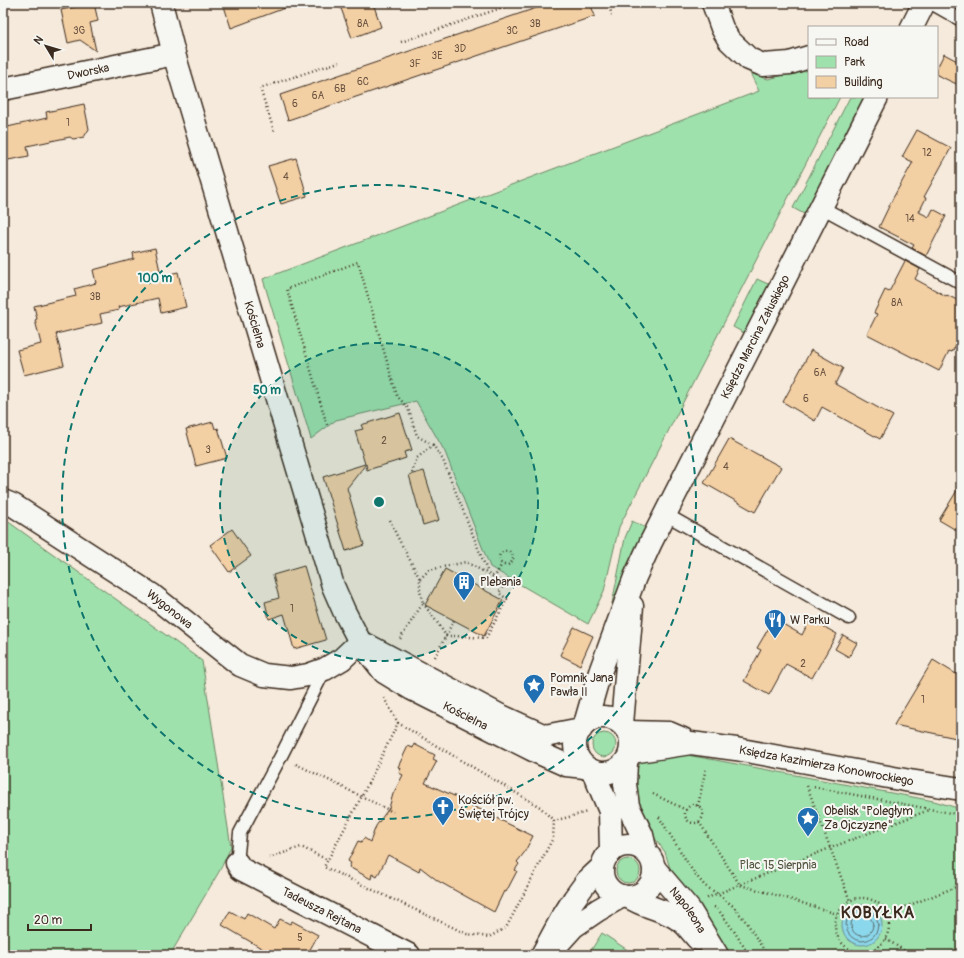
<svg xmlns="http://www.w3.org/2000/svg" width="964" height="958" viewBox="0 0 964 958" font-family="Pangolin,sans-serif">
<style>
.green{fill:#9fe1ac;stroke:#6d8665}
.water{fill:#8bd7eb;stroke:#6b9299}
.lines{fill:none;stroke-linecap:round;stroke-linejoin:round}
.shore{stroke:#5b6f70;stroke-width:1}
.building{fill:#f3cfa4;stroke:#3b2a1e}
.lane-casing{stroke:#3b2a1e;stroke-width:15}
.street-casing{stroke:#3b2a1e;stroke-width:25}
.secondary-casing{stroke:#3b2a1e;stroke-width:25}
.path{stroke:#3b2a1e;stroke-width:2.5;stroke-dasharray:1 3;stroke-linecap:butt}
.lane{stroke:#f6f6f2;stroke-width:12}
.street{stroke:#f6f6f2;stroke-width:22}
.secondary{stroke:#f6f6f2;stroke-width:22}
.ring{fill:none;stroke:#0f766e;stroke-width:2;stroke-dasharray:7 5}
.labels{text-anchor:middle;stroke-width:4;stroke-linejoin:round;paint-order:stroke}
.number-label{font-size:10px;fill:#695340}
.street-label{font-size:12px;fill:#3b2a1e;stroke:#f6f6f2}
.poi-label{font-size:12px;fill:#3b2a1e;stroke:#f6f6f2;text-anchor:start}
.park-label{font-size:12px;fill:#545842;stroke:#f6f6f2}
.district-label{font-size:16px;font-weight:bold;letter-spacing:1px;fill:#3b2a1e;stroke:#f6f6f2}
.centre{fill:#0f766e;stroke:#f6f6f2;stroke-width:2}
.ring-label{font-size:12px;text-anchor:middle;font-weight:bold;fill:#0f766e;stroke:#f6f6f2;stroke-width:4;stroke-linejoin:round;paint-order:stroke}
</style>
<rect width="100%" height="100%" fill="#f5eadb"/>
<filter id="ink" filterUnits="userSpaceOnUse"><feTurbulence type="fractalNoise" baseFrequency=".025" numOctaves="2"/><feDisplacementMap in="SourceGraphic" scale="8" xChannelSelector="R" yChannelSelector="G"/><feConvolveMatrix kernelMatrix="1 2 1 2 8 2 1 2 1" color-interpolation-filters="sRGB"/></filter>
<g filter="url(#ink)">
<g class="green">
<polygon points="809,69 809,97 840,97 619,527 604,591 588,624 490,567 445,452 416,401 336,420 311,439 263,279 759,91 750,73 768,79"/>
<polygon points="850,97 866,97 806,215 793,208"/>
<polygon points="757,279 770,285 746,334 733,327"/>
<polygon points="3,518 202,661 231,847 220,870 170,955 3,955"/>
<polygon points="632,521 646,528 634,553 608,624 625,538"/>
<circle cx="604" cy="745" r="12"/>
<polygon points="670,752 715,760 934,801 961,809 961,955 730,955 704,917 672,875 665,852 657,841 641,821 637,811 636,770 645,756"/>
<circle cx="628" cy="871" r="12"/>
<polygon points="602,933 635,955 588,955"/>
</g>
<circle class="water" cx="862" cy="925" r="20"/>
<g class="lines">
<g class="shore">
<circle cx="862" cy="925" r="16"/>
<circle cx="862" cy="925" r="11"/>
</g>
</g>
<g class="building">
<polygon points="94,3 98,21 90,23 96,51 80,40 68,43 61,10"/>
<polygon points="223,3 292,3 293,5 231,28"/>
<polygon points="339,3 373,3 381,27 352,38"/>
<polygon points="551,3 590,3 595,16 288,120 280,95"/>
<polygon points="944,54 961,63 961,86 937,75 937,68"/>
<polygon points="84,104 89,129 84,137 73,139 70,137 27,146 29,156 3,161 3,128 47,118 46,112"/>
<polygon points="917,130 951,148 924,197 926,198 919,212 929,217 933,209 946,216 926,256 912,248 914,245 879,227 893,198 913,162 902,157"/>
<polygon points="296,158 307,196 281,204 268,166"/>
<polygon points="155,248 161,276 178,272 186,307 161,313 158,298 118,307 119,310 100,314 102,323 56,334 64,365 24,375 17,350 41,344 35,320 37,319 34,306 76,296 74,289 96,283 93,270 134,259 133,253"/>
<polygon points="905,261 920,269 915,279 946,296 947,295 961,302 961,336 952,352 949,351 939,371 867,334 877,314 874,313 885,290 889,292"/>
<polygon points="811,350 843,368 835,384 893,416 880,439 822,407 815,421 783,402"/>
<polygon points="400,413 412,450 404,452 406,458 394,462 367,470 366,464 347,488 364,545 346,551 323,477 365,464 355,431 363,429 361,425"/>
<polygon points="213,422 215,429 218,428 227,458 196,466 186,429"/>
<polygon points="729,439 781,467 755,512 704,483"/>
<polygon points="424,471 439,520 423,525 409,475"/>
<polygon points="961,484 961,533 939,520"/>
<polygon points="232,529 251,556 229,572 210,545"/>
<polygon points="304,566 326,640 294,649 284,614 269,619 265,602 279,598 273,575"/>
<polygon points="445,569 503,600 484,636 425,605"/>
<polygon points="774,619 802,635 810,619 837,634 812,678 786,664 769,695 744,681 761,650 757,648"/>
<polygon points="574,627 593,636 580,665 560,655"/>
<polygon points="843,635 857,643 849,657 835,649"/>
<polygon points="933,660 961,677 961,739 894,725"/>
<polygon points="414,744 435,755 433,759 437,761 425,783 461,799 464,802 479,809 489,813 488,814 533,836 524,853 517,862 519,864 515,870 517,871 506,892 504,891 494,912 438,881 420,867 419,872 388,855 377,877 372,874 371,879 349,867 351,863 348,861 358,841 361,842 364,838 370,842 376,826 389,808 393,794 403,775 399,773 401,768 398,767 408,746 413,748"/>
<polygon points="230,911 244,919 247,913 274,929 280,919 290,924 292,921 318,935 307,955 273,955 222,925"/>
</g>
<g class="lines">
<g class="lane-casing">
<g id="lane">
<polyline points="931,3 961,20"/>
<polyline points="821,207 961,283"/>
<polyline points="665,514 849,618"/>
<polyline points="237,863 240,833 281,756 325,669"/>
</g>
</g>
<g class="street-casing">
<g id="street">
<polyline points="713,3 722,28 729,40 749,59 763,65 790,63 809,57"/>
<path id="s1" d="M 3,89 L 174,54"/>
<path id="s2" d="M 3,501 L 13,505 L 152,595 L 240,665 L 264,675 L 291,678 L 308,675 L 325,669 L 342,659 L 360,642"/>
<path id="s3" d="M 237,863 L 241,869 L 409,955"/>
</g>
</g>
<g class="secondary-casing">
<g id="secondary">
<path id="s4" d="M 161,3 L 174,54 L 333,586 L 344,611 L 360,642 L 384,672 L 412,689 L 537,752 L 566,765 L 585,767"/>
<polyline points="912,27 924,3"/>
<polyline points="367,645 497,714 545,736 581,729"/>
<circle cx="603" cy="745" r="28"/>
<path id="s5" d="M 585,724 L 600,672 L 635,577 L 651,542 L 877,97"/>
<polyline points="622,724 632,606"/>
<polyline points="628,732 669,733 683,739"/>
<path id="s6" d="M 631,752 L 691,743 L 736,749 L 910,781 L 961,789"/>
<polyline points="626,762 625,784 628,806 642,835 646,852"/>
<polyline points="593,771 610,811 611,852"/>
<circle cx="628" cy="871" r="26"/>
<path id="s7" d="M 654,868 L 689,909 L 717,955"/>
<path d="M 629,897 C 644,907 663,909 678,919 C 686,923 692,933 698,939"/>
<polyline points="554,948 573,927 598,910 622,896"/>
<polyline points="542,955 562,918 574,899 587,881 602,867"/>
</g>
</g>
<g class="path">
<polyline points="608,3 612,15"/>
<polyline points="401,42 516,3"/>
<polyline points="274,131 260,88 339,62"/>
<polyline points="327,425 287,289 358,262 397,396 408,408 417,436 433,445"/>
<polyline points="412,473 417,458 433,445 443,460 488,573"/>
<polyline points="390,520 396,534 420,579 420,591 423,603 400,639"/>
<circle cx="506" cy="558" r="7"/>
<polyline points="494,578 502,564"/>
<polyline points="420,579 429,570 466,562 505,583 499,593 507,599 486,638 456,636 446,636 439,625 423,603"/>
<polyline points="435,657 454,620"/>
<polyline points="384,698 398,723"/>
<polyline points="296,764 393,812"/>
<polyline points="807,786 850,901"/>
<polyline points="814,787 961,815"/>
<polyline points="653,794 686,810"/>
<circle cx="694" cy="814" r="9"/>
<polyline points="698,806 706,767"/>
<polyline points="659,817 694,873 705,886 718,894 733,906 747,923 767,955"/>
<polyline points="554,821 540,807 398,723 362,796 324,867 467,934 489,937 506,928 553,838 554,821 587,812"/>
<polyline points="699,822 740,885 783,897 837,914"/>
<polyline points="269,858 301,847 328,860"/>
<circle cx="862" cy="925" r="27"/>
<polyline points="707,898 830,848 929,810"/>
<polyline points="714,907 717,908 734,931 749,955"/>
<polyline points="887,914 961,885"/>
<polyline points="886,939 911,955"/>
</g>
<use href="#lane" class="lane"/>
<use href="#street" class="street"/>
<use href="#secondary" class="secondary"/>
</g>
</g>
<circle cx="379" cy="502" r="159" fill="#0f766e" fill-opacity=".12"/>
<g class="ring">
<circle cx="379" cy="502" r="159"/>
<circle cx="379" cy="502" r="317"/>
</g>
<defs>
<g id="building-pin" transform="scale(1.15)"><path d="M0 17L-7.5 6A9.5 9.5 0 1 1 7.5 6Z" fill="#1f6fb2" stroke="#f6f6f2"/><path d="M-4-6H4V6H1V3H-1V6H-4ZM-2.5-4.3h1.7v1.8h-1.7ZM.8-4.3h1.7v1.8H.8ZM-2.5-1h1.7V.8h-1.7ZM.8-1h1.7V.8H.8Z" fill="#fff"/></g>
<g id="restaurant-pin" transform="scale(1.15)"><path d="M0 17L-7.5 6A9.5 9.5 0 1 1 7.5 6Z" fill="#1f6fb2" stroke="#f6f6f2"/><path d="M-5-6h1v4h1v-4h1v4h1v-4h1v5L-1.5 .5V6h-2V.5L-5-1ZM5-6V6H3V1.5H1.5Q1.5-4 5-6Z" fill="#fff"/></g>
<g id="sight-pin" transform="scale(1.15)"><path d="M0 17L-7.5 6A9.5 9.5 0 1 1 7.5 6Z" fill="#1f6fb2" stroke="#f6f6f2"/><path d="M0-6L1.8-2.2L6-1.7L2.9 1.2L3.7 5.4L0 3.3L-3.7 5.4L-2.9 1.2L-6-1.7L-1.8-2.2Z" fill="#fff"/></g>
<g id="church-pin" transform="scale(1.15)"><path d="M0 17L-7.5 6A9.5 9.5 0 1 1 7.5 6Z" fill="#1f6fb2" stroke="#f6f6f2"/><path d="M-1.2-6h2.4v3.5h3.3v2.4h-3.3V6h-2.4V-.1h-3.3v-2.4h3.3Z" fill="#fff"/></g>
</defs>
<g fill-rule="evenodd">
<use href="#building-pin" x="464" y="582"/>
<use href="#restaurant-pin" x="775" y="620"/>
<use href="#sight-pin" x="534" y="685"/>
<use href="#church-pin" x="443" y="807"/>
<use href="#sight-pin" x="808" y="818"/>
</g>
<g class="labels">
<g class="number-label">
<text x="363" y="27">8A</text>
<text x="535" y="27">3B</text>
<text x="79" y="34">3G</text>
<text x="512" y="34">3C</text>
<text x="460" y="52">3D</text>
<text x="437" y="59">3E</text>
<text x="415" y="67">3F</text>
<text x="363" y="85">6C</text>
<text x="340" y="92">6B</text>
<text x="318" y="99">6A</text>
<text x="295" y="107">6</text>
<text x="68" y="126">1</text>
<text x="927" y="156">12</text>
<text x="286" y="180">4</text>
<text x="910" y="222">14</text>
<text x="95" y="300">3B</text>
<text x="897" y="306">8A</text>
<text x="820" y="376">6A</text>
<text x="806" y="402">6</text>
<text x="384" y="444">2</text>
<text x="208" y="453">3</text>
<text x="726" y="470">4</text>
<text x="292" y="612">1</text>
<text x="803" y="667">2</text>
<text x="923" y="703">1</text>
<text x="300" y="941">5</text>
</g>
<g class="street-label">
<text dy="4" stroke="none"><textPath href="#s1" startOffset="87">Dworska</textPath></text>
<text dy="4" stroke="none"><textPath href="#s4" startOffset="335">Kościelna</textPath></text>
<text dy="4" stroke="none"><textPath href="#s5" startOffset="424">Księdza Marcina Załuskiego</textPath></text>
<text dy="4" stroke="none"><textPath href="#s2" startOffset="199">Wygonowa</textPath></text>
<text dy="4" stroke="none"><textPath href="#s4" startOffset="801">Kościelna</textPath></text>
<text dy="4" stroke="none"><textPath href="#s6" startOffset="198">Księdza Kazimierza Konowrockiego</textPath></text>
<text dy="4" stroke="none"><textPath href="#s3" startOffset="98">Tadeusza Rejtana</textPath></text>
<text dy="4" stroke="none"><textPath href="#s7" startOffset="54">Napoleona</textPath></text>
</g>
<g class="poi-label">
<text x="480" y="586">Plebania</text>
<text x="790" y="624">W Parku</text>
<text x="550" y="682">Pomnik Jana<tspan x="550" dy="14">Pawła II</tspan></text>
<text x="458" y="804">Kościół pw.<tspan x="458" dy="14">Świętej Trójcy</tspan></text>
<text x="824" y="815">Obelisk "Poległym<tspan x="824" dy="14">Za Ojczyznę"</tspan></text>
</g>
<g class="park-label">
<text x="778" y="869">Plac 15 Sierpnia</text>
</g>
<g class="district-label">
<text x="878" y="918">KOBYŁKA</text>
</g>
</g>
<circle cx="379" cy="502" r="6" class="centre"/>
<g class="ring-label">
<text x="155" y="282">100 m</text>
<text x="267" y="394">50 m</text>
</g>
<rect width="964" height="958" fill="none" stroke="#f6f6f2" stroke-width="16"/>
<rect x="8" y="8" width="948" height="942" fill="none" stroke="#3b2a1e" stroke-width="1.5" filter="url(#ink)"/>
<rect x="808" y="26" width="130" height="72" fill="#f6f6f2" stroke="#aba49d"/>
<rect x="816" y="39" width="20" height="6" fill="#f6f6f2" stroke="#aba49d"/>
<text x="844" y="46" font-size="12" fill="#3b2a1e">Road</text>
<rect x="816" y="56" width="20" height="12" fill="#9fe1ac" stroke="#aba49d"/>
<text x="844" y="66" font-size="12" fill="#3b2a1e">Park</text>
<rect x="816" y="76" width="20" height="12" fill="#f3cfa4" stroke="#aba49d"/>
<text x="844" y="86" font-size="12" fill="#3b2a1e">Building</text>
<g transform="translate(46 46) rotate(308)" stroke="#f6f6f2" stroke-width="3" paint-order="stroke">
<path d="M0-3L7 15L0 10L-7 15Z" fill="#3b2a1e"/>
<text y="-6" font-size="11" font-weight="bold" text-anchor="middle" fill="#3b2a1e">N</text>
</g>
<path d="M28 924v6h63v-6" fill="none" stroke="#3b2a1e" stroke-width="2"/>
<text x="34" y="924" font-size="12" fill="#3b2a1e" stroke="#f6f6f2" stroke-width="3" paint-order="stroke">20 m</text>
</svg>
